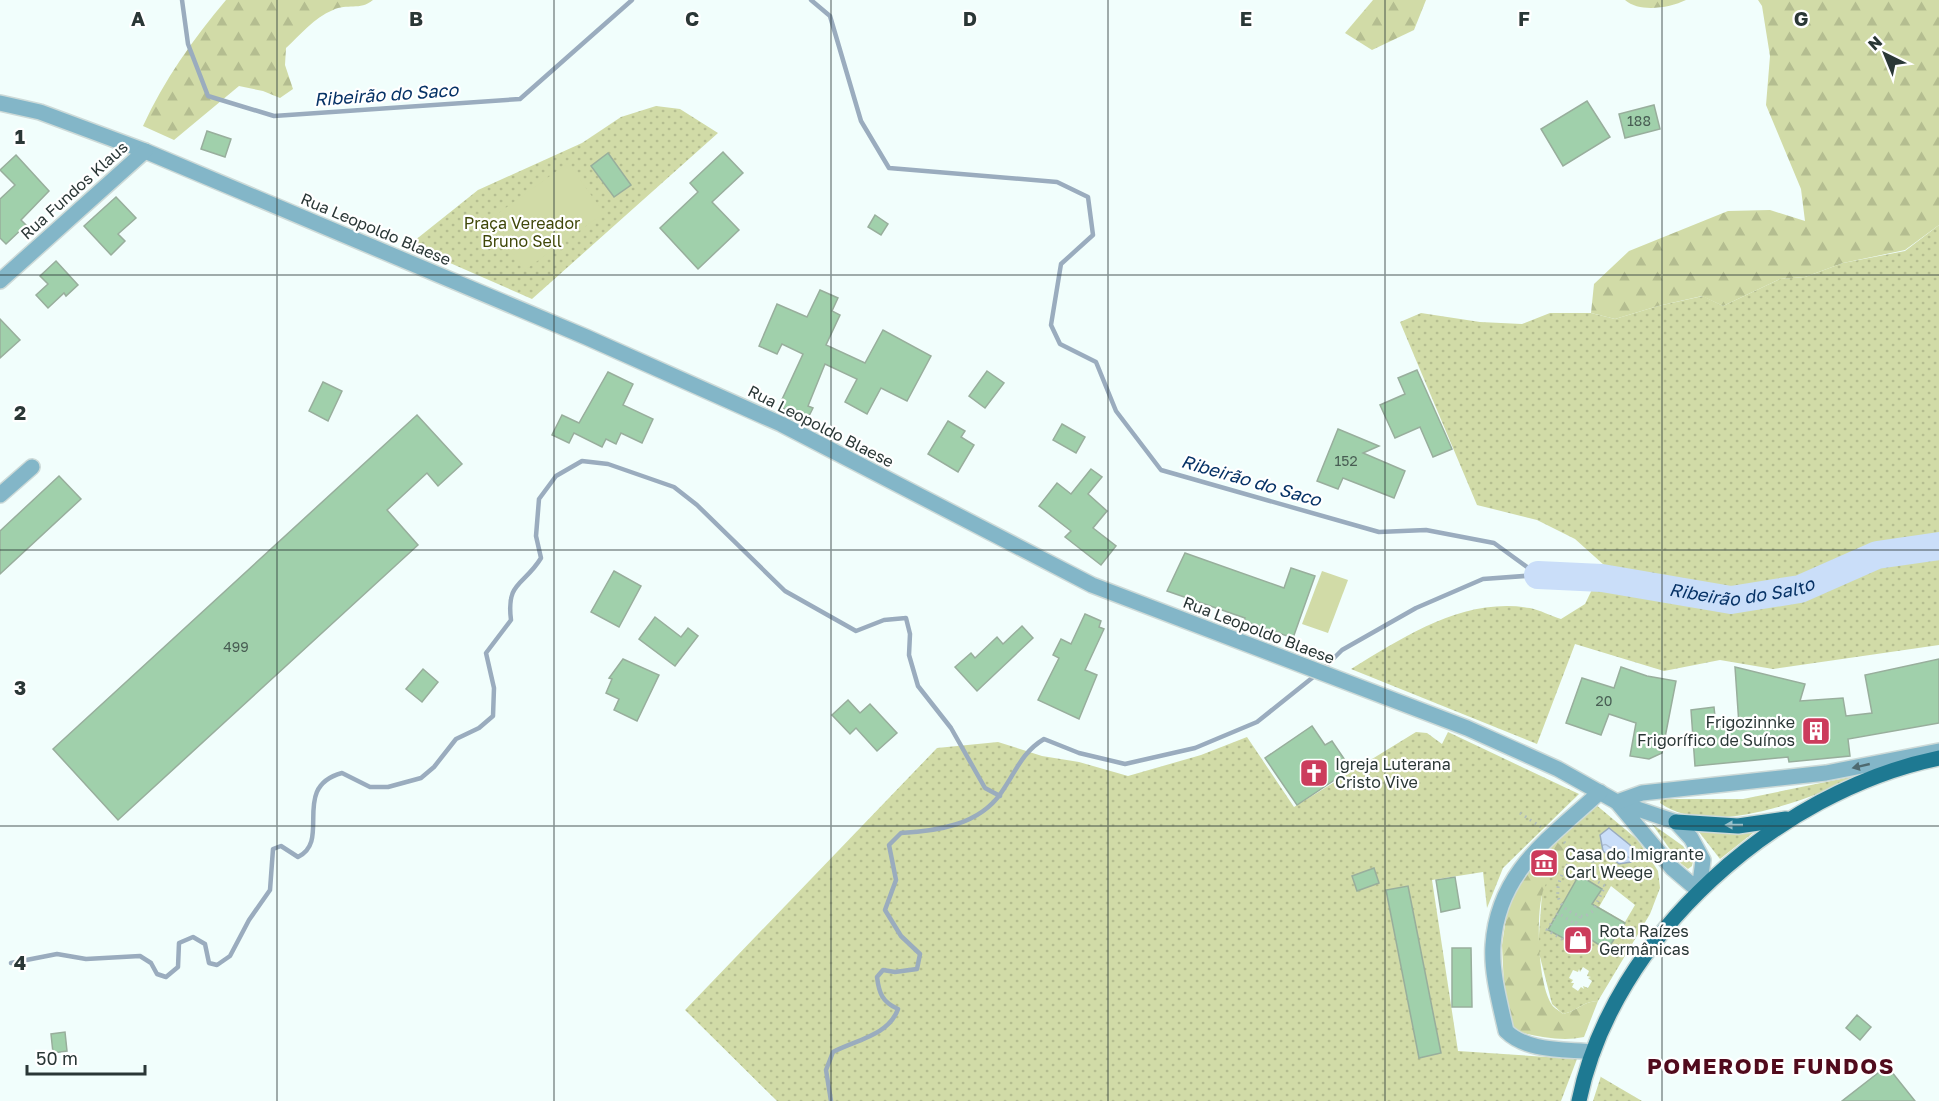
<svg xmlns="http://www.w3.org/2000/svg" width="1939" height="1101" viewBox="0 0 1939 1101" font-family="'Golos Text',sans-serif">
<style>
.grass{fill:url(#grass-dots);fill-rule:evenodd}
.forest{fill:url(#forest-firs)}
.garden{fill:#d1dba7}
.water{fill:url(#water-ripples);stroke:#9aacbe;stroke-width:1.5}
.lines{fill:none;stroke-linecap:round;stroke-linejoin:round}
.stream{stroke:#9aacbe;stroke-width:4.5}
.river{stroke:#cadef9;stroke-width:28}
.building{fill:#a0d0ab;stroke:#98ae9c;stroke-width:1.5}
.minor-casing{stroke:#cddad8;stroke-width:18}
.major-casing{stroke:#cddad8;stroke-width:18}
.path{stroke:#b0bdbc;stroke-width:3;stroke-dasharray:1.5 4.5;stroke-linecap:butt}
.minor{stroke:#83b6c8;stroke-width:15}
.major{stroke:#1e7992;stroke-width:15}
.oneway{fill:#4e6a70}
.oneway2{fill:#9ac3ce}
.grid{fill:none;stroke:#2a3736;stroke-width:1.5;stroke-opacity:0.55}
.labels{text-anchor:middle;stroke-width:4.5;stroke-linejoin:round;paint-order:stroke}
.number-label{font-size:14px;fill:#485d53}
.street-label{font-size:16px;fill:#2a3736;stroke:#fff}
.park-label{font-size:16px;fill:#3f4708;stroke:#fff}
.poi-label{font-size:16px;fill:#2a3736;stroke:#fff;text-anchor:start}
.water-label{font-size:18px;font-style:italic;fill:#063266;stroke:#fff}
.district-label{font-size:22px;font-weight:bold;letter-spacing:1.5px;fill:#510b1d;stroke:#fff}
.grid-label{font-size:20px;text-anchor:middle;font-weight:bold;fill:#2a3736;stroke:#fff;stroke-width:4.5;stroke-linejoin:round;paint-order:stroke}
</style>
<defs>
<pattern id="grass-dots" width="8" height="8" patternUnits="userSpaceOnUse" patternTransform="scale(1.5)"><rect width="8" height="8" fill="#d1dba7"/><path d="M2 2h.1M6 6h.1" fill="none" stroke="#b4bd90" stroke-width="1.8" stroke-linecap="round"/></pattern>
<pattern id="forest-firs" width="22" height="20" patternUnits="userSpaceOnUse" patternTransform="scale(1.5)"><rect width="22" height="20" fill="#d1dba7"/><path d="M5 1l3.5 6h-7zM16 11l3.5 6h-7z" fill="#b4bd90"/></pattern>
<pattern id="water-ripples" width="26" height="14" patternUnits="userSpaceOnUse" patternTransform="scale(1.5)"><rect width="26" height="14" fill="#cadef9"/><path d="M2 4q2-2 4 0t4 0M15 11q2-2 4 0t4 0" fill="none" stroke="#aebfd6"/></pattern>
</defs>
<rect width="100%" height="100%" fill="#f1fefc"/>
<g class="grass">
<polygon points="656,106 680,109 718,133 532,299 409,245 478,190 582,143 621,117"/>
<path d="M 1939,225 L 1939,645 L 1773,669 L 1720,660 L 1664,671 L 1575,644 L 1537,744 L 1351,669 C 1406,636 1463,597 1530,608 C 1540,610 1551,616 1561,619 L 1585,604 L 1604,565 L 1575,539 L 1537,520 L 1477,505 L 1400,322 L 1421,313 L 1480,322 L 1522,324 L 1550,313 L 1591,313 L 1615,319 L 1658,306 L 1703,296 L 1723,306 L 1780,279 L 1805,277 L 1843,263 L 1905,251 Z"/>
<polygon points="1416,732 1427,733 1442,744 1448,732 1579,794 1503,868 1487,908 1483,872 1432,880 1458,1051 1577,1059 1561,1101 777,1101 685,1010 937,748 998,742 1042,756 1079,762 1128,776 1201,755 1247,737 1294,807"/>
<path d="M 1860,775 C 1812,799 1709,839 1660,803 L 1661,799 L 1743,799 Z"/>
<path d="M 1595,804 L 1638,840 L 1658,871 L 1660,888 L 1650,914 L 1598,1001 C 1581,1002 1578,1011 1563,1014 L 1552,1004 L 1538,949 L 1542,893 L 1556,841 ZM 1611,886 L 1635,905 L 1625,922 L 1599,907 ZM 1583,967 L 1589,971 L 1587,976 L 1591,977 L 1588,978 L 1592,981 L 1588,988 L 1583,986 L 1584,989 L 1581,987 L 1578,991 L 1572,987 L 1574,983 L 1571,983 L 1573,980 L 1569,978 L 1573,970 L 1578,972 L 1579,969 L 1580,972 Z"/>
<polygon points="1652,824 1683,846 1693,861 1692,866 1688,869 1679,862"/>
<polygon points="1699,832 1753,833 1720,859"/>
<polygon points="1601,1076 1601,1077 1642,1101 1593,1101"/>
</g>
<g class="forest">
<path d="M 226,0 L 373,0 C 360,11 347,3 333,10 C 314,18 301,34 286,48 L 285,65 L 293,89 L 280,98 L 263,91 L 239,86 L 174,140 L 143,126 C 164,80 193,39 226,0 Z"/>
<polygon points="1373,0 1426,0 1414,30 1372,50 1345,33"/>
<path d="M 1625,0 L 1686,0 C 1669,8 1640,13 1625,0 Z"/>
<polygon points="1758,0 1939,0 1939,225 1905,250 1843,263 1805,277 1780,279 1723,306 1702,296 1658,306 1615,319 1591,313 1594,284 1629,251 1728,211 1770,210 1805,221 1801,189 1766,105 1770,56 1762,6"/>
<path d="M 1556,841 L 1566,851 C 1559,864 1545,880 1542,895 C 1536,920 1538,984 1552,1005 C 1554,1008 1560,1011 1563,1014 C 1578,1011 1581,1002 1598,1001 L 1584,1037 C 1560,1042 1538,1036 1514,1031 L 1504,986 L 1502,945 L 1507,911 L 1519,877 Z"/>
</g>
<g class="garden">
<polygon points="568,163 604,213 525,270 489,220"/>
<polygon points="1322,571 1348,580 1328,633 1302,624"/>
</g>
<polygon class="water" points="1609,828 1630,845 1635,857 1631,862 1619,864 1603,851 1600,835"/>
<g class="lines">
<g class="stream">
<polyline points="182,0 188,44 208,96 274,116 520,99 632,0"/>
<polyline points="811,0 830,16 861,121 889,168 1057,182 1088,197 1093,235 1061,264 1051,325 1060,344 1096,362 1116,411 1161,470 1379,532 1426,530 1494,543 1538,575"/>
<polyline points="1323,669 1342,650 1416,608 1483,579 1538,575"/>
<path d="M 11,963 L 57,954 L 86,959 L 140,956 L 151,963 L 157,974 L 166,977 L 178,967 L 179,943 L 193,937 L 205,944 L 209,963 L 217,965 L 230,956 L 249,920 L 270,890 L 273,849 L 281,846 L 298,857 C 332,841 290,787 342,773 L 370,787 L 388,787 L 421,778 L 434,767 L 456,739 L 479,728 L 493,716 L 494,688 L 486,653 L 511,620 C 506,581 524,586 541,558 L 536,536 L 539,499 L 556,476 L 582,461 L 608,464 L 674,487 L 697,505 L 785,591 L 856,631 L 884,620 L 906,618 L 910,634 L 909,655 L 918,686 L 951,728 L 985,788 L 1000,796"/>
<path d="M 831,1101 L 826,1070 L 833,1052 C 856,1040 889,1035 898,1009 C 882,1002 879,993 877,977 L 883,970 L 895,972 L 917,969 L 920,954 L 901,936 L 885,910 L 896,880 L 889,845 L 901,833 C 937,831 979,825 1001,793 C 1016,772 1021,753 1044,739 L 1079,753 L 1125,764 L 1195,748 L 1257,722 L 1317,674"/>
</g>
<path class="river" id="s1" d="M 1538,575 L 1602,578 L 1731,600 L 1800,589 L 1877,555 L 1939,546"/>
</g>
<g class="building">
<polygon points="1587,101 1610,137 1563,166 1541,129"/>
<polygon points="1654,105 1660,129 1625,138 1619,114"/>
<polygon points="207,131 231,139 225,157 201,149"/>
<polygon points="723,152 743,173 712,202 739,230 698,269 660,228 698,192 690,183"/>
<polygon points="608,153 631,185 614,197 591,166"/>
<polygon points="16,155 49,191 21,220 26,225 6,244 0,238 0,199 15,185 0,170"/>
<polygon points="116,197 136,218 118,234 125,241 111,255 84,226"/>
<polygon points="875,215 888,224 881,235 868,227"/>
<polygon points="56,261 78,285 66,296 64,293 48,308 36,295 48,284 40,276"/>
<polygon points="820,290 838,298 832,311 840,315 826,345 865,363 883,330 931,356 907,401 881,388 867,414 845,402 857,379 825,364 808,406 813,408 807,420 779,406 803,354 782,344 777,354 759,346 777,304 807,317"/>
<polygon points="0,319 20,340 0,358"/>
<polygon points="1417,370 1452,449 1433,457 1420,427 1395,438 1380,405 1405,394 1398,378"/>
<polygon points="987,371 1004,383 985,408 969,396"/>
<polygon points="608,372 633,384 623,405 653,419 642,443 621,433 616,444 606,439 602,447 574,433 569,443 552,435 562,415 579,423"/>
<polygon points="323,382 342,391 328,421 309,411"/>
<polygon points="417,415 462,464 438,486 427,473 387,510 418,545 118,820 53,749"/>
<polygon points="948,421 965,431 961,437 974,445 958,472 928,454"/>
<polygon points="1062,424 1085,437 1076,453 1053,440"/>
<polygon points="1338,429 1379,446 1363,453 1405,471 1394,498 1343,478 1338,489 1317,481"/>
<polygon points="1091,469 1102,477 1088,494 1107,511 1093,528 1116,546 1101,565 1065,537 1071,531 1039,506 1057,483 1071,494"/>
<polygon points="59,476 81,499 0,574 0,531"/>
<polygon points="1185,553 1284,588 1291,568 1315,576 1293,638 1244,621 1245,618 1167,591"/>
<polygon points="614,571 641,586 619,627 591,612"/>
<polygon points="1085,614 1101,621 1099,627 1104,629 1085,670 1097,675 1079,719 1038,700 1059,658 1053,655 1061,639 1071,644"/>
<polygon points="655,617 681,637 688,628 698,636 675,666 639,639"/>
<polygon points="1022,626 1033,638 977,691 955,667 971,653 975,658 997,637 1003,644"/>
<polygon points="623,659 659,675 637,721 614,710 619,699 606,693 612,679 609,678"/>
<polygon points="1939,659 1939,723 1848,739 1850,756 1789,762 1788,757 1695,766 1691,710 1714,707 1716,727 1739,725 1735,667 1805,684 1800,701 1843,698 1846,716 1872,713 1865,675"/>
<polygon points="1621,667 1647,676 1676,681 1662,753 1649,759 1630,756 1636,723 1609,714 1601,735 1566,723 1582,678 1614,688"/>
<polygon points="423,669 438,682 422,702 406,689"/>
<polygon points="848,700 860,713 870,704 897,733 877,751 856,728 850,734 832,715"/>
<polygon points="1312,726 1325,745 1332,741 1351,769 1297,805 1265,758"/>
<polygon points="1374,868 1379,883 1357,891 1352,876"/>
<polygon points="1579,875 1602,889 1592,904 1625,923 1607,950 1587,937 1580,947 1548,930"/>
<polygon points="1455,877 1460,908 1441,912 1436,880"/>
<polygon points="1408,886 1441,1053 1419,1058 1386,890"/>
<polygon points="1452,948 1471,948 1472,1007 1452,1007"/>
<polygon points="1857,1015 1871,1027 1860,1040 1846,1028"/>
<polygon points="65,1032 67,1051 53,1053 51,1034"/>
<polygon points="1887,1066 1915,1101 1842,1101"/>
</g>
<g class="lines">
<g class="minor-casing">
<g id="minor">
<polyline points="0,103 40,112 145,151 586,337 781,424 1092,585 1467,728 1558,769 1617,802 1676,822 1691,838 1703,860 1699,891 1672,868 1617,802"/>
<polyline points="0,281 145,151"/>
<polyline points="0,495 32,467"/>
<polyline points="1617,802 1642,793 1826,773 1939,751"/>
<path d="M 1593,1052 C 1565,1049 1527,1052 1506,1031 C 1500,1004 1491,972 1493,945 C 1498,871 1550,838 1600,792"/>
</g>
</g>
<g class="major-casing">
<g id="major">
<polyline points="1676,822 1738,826 1786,819"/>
<path d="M 1579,1101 C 1612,937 1778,791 1939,758"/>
</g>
</g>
<g class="path">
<polyline points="1520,813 1541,827"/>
<path d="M 1564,842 L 1575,853 L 1587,855 L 1593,862 L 1593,879 L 1605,886 L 1593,911 L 1584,917 C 1544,907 1557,878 1575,853"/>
<polyline points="1575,924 1578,926 1568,943 1547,930 1558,913 1575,924 1580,917"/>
</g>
<use href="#minor" class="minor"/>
<use href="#major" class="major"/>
</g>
<defs><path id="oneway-solid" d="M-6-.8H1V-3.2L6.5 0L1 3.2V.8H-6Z" transform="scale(1.5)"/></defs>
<use class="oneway" href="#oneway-solid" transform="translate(1861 766) rotate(167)"/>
<use class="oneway2" href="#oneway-solid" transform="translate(1734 825) rotate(180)"/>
<path class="grid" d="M 277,0 L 277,1101M 554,0 L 554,1101M 831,0 L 831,1101M 1108,0 L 1108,1101M 1385,0 L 1385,1101M 1662,0 L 1662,1101M 0,275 L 1939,275M 0,550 L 1939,550M 0,826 L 1939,826"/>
<defs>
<g id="building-square" transform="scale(1.5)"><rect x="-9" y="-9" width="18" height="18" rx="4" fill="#cc3c5c" stroke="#fff"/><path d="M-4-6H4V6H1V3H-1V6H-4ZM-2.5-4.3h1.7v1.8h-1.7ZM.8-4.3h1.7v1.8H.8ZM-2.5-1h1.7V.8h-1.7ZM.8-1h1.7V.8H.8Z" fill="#fff"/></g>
<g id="church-square" transform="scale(1.5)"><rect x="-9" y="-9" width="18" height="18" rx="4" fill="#cc3c5c" stroke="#fff"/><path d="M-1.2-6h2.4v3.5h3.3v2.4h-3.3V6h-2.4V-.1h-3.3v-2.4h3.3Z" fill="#fff"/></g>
<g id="museum-square" transform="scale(1.5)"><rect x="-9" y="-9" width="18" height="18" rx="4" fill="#cc3c5c" stroke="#fff"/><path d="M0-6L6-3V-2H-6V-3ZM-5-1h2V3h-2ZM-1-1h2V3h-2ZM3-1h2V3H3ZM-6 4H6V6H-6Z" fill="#fff"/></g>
<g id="shop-square" transform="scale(1.5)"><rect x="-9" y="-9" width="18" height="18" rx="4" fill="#cc3c5c" stroke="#fff"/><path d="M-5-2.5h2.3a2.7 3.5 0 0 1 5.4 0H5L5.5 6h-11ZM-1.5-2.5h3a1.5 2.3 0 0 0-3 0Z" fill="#fff"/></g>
</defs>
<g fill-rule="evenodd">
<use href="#building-square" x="1816" y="731"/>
<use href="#church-square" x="1314" y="773"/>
<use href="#museum-square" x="1544" y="863"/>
<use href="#shop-square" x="1578" y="940"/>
</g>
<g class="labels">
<g class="number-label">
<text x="1639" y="126">188</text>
<text x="1346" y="466">152</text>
<text x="236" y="652">499</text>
<text x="1604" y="706">20</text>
</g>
<g class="street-label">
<text transform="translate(74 190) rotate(-42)" y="6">Rua Fundos Klaus</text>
<text transform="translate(376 229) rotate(23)" y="6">Rua Leopoldo Blaese</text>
<text transform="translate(821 426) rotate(27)" y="6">Rua Leopoldo Blaese</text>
<text transform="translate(1259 630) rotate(21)" y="6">Rua Leopoldo Blaese</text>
</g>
<g class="park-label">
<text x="522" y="229">Praça Vereador<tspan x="522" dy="18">Bruno Sell</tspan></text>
</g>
<g class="poi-label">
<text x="1795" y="728" text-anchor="end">Frigozinnke<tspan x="1795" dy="18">Frigorífico de Suínos</tspan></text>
<text x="1335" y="770">Igreja Luterana<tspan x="1335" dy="18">Cristo Vive</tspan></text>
<text x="1565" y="860">Casa do Imigrante<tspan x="1565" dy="18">Carl Weege</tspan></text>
<text x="1599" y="937">Rota Raízes<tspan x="1599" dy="18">Germânicas</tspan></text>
</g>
<g class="water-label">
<text transform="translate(386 95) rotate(-4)" y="6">Ribeirão do Saco</text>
<text transform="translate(1251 481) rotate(16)" y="6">Ribeirão do Saco</text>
<text dy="6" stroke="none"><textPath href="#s1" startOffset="206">Ribeirão do Salto</textPath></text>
</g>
<g class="district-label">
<text x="1771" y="1074">POMERODE FUNDOS</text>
</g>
</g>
<g class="grid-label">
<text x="138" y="26">A</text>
<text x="416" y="26">B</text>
<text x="692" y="26">C</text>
<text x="970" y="26">D</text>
<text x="1246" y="26">E</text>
<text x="1524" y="26">F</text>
<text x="1801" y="26">G</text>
<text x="20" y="144">1</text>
<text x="20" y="420">2</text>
<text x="20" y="695">3</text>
<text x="20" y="970">4</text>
</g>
<g transform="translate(1885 54) rotate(317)" stroke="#ffffff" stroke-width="4.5" paint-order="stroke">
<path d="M0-4.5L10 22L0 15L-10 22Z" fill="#2a3736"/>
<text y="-9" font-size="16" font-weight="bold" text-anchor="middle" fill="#2a3736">N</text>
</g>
<path d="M27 1065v9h118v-9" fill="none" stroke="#2a3736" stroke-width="3"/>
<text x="36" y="1065" font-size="18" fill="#2a3736" stroke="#ffffff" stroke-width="4.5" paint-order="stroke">50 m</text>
</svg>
